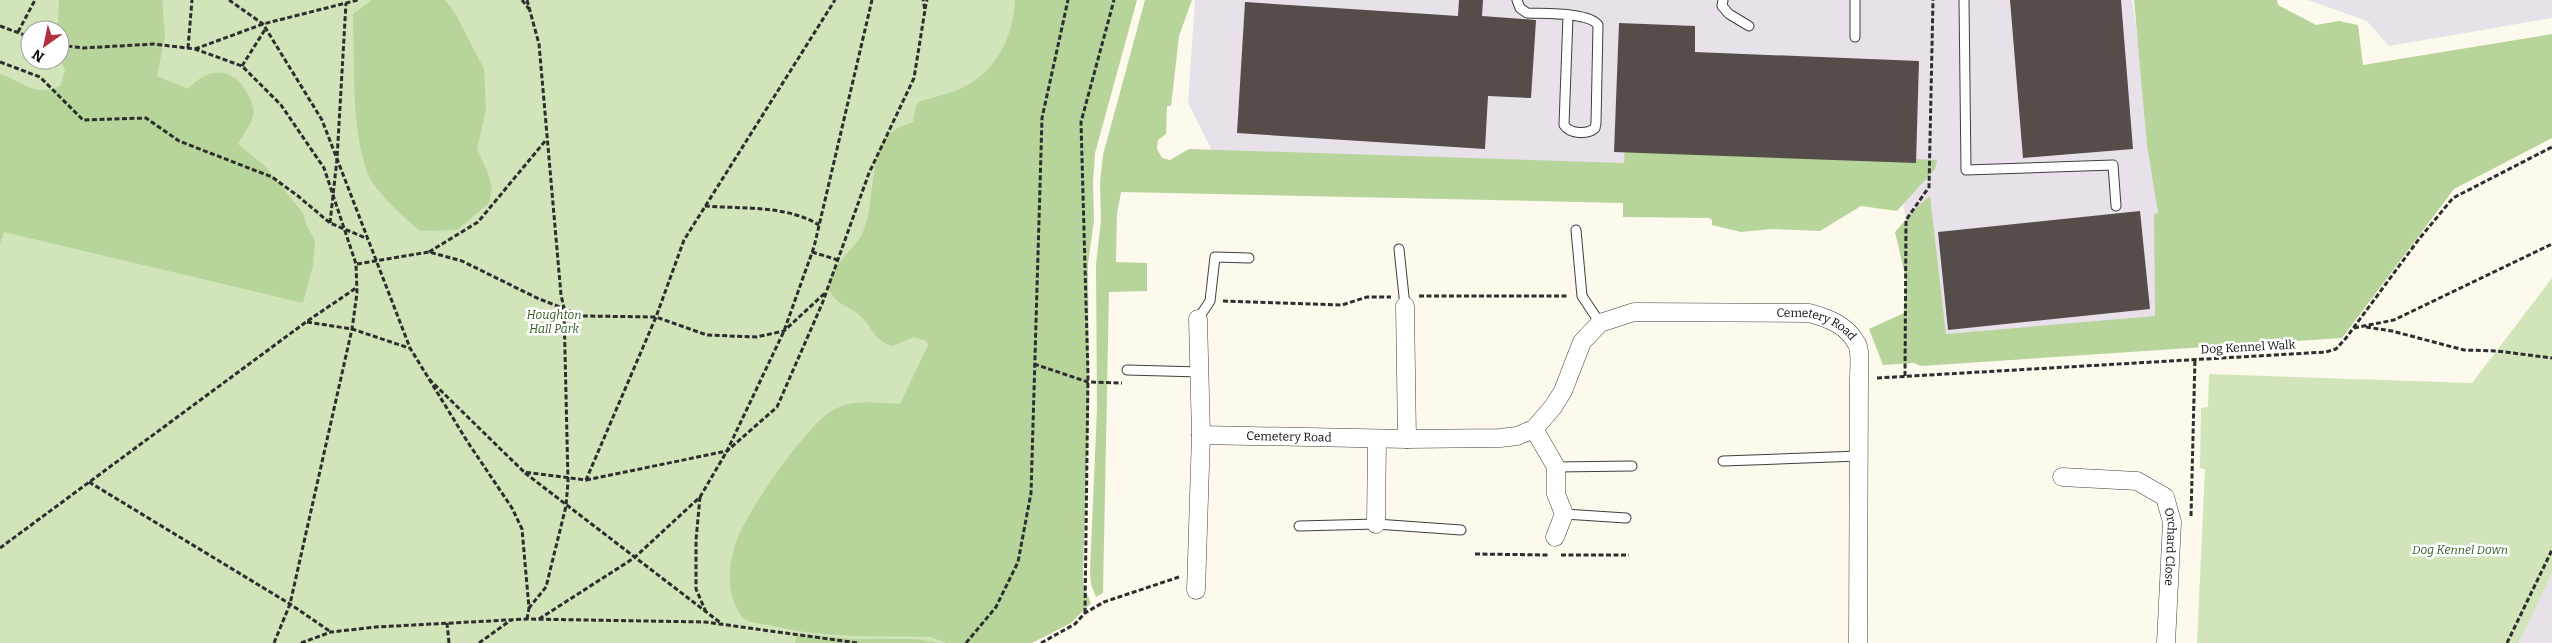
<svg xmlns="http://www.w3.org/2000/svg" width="2552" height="643" viewBox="0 0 2552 643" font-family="Bitter,serif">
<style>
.industrial{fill:#e9e1ea}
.green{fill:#d2e4ba;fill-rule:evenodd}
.forest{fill:#b7d49b}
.building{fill:#544d4a}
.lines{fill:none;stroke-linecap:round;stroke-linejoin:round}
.lane-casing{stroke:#3f3f3f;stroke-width:11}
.street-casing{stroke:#3f3f3f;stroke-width:19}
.path{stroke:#2e2e2e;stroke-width:3;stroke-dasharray:5 2.5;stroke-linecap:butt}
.lane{stroke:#fff;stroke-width:9}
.street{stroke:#fff;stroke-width:18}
.labels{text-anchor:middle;stroke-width:5;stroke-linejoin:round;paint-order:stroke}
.park-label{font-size:12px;font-style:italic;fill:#325d23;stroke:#fff}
.street-label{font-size:12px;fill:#0c0c0c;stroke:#fff}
</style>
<rect width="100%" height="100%" fill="#fdf9ed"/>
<g class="industrial">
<polygon points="1195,0 2132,0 2178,317 1941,350 1906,220 1900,186 1222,171 1188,103"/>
<polygon points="2308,0 2552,0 2552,18 2389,46 2367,21"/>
<polygon points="2552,573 2552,643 2519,643 2537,603"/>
</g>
<g class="green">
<path d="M 0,0 L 1108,0 L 1029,643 L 0,643 ZM 30,30 L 60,30 L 60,60 L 30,60 Z"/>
<polygon points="2552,278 2552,573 2519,643 2197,643 2205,469 2200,468 2201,408 2208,407 2209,374 2472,383"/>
</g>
<g class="forest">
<path d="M 59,0 L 162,0 L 165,35 L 157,76 L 188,89 C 210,65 236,67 249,97 C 252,103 255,110 253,116 C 251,125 242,136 238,144 L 266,167 L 303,213 L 306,224 L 315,241 L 313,266 L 303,303 L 4,232 L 0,244 L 0,74 C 23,81 36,99 61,85 L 65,70 L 60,59 L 60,30 L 53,30 L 58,22 Z"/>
<path d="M 372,0 L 445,0 L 455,13 L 484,69 L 486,110 L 477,149 L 488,173 L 492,189 L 489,203 L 457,230 L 420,231 C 406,219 378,194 370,178 C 350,135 355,62 353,14 Z"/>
<path d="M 1015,0 L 1137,0 L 1095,153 L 1093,183 L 1094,220 L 1088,264 L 1089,409 L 1083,571 L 1084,587 L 1091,603 L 1071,623 L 1032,643 L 946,643 L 931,637 C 878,636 824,638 773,626 C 765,624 754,624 747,620 C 740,617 737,609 734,602 C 726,581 730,560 737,540 C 747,511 805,428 830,412 C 851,398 876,403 900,404 L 928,345 L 926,341 L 914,337 L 893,346 C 874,342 872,325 858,314 C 850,307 832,302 830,290 C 825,271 852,251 861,236 C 878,207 865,148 895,130 C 900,126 907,125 913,122 L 916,105 L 921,101 C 934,97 950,94 962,88 C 997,71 1013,37 1015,0 Z"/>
<polygon points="1145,0 1192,0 1179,36 1171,106 1167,106 1166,134 1158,140 1157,149 1162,158 1170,160 1189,149 1624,163 1625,147 1937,160 1935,169 1897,211 1861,206 1820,231 1772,229 1741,232 1712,225 1712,220 1709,218 1623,217 1623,203 1121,192 1117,214 1116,262 1147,263 1147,291 1109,292 1103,593 1096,597 1091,584 1090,571 1097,409 1096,264 1101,220 1100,183 1103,155"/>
<polygon points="2134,0 2277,0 2278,5 2316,25 2339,21 2358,25 2363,65 2552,34 2552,138 2454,189 2342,338 1921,366 1914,363 1883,365 1869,329 1904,313 1906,279 1895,232 1919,205 1930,196 1946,334 2155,316 2154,214 2158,213 2147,145"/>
<polygon points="798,634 854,639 916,639 939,643 795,643"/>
</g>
<g class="building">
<polygon points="1459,0 1483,0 1482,16 1536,20 1531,98 1488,96 1485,149 1237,133 1245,2 1458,16"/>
<polygon points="2010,0 2121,0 2133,149 2023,158"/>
<polygon points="1619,23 1695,26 1695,52 1919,61 1916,163 1614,152"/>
<polygon points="2140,211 2150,309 1948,330 1938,232"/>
</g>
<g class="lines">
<g class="lane-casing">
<g id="lane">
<path d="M 1517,0 L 1520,8 L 1527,13 C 1544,14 1589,12 1598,25 L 1596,123 L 1595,128 C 1587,135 1570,134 1564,125 L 1568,16"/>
<polyline points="1723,0 1722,6 1729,14 1749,26"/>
<polyline points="1855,0 1855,37"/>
<polyline points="1964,0 1966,170 2113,165 2116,206"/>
<polyline points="1576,230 1582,296 1600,323"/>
<polyline points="1399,249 1405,306"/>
<polyline points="1198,319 1210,301 1215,257 1249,258"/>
<polyline points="1127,370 1200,372"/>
<polyline points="1723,461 1859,456"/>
<polyline points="1556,467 1632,466"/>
<polyline points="1564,514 1626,518"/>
<polyline points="1299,526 1376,524 1461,530"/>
</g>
</g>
<g class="street-casing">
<g id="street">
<polyline points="1405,306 1407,439"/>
<polyline points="1534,429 1556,467 1556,494 1564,514 1555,537"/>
<path id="s1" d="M 1201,435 L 1407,439 L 1500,438 L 1517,436 L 1534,429 L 1553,407 L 1563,391 L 1582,342 L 1600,323 L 1634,312 L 1809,313 C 1828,318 1847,325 1857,344 C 1861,352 1859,369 1859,379 L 1858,643"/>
<path id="s2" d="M 2062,477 L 2137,481 L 2165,497 L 2172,522 L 2166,643"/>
<polyline points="1376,524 1377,439"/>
<polyline points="1196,590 1201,435 1198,319"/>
</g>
</g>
<g class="path">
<polyline points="229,0 263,24 322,120 410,348 467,441 512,508 522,529 529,608 527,619"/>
<polyline points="522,0 529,9"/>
<polyline points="527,0 539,44 561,295 564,308 568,482 566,506 546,587 529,608"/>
<polyline points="925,9 927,0"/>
<polyline points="0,26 30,37"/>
<polyline points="18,32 35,0"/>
<polyline points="60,45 83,48 154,44 195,49 242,66 281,105 324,168 356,264 357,293 352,329 290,604 274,643"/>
<polyline points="188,48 192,0"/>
<polyline points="195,49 263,24 358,0"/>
<polyline points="0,62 40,77 83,120 146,118 179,141 272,177 298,196 330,223 368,239"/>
<polyline points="242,66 266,28"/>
<path d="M 705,206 C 742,209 787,205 819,225"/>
<polyline points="330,223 337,159 346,3"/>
<polyline points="429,252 478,222 546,140"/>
<polyline points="812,252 838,260"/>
<polyline points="357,264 429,252 462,261 537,298 583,316 656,317 707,335 756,337 784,331 825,293"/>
<polyline points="1419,296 1568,296"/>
<polyline points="1223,301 1342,305 1367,297 1391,297"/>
<polyline points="307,322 352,329 409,348"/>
<polyline points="2366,327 2392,331 2464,350 2497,351 2552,358"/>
<polyline points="2354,328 2394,320 2552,244"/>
<polyline points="1034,364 1088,382 1122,383"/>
<polyline points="1905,376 1906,220 1929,187 1933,0"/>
<polyline points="1877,378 2326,352 2336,349 2346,338 2419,239 2453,198 2552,147"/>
<polyline points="429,379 524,472 586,480 656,317 684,240 835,0"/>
<polyline points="525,473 722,624"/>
<polyline points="586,480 727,451 777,407 822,304 869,173 914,78 925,10 923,0"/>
<polyline points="89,482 290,604 331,632"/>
<polyline points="700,497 696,540 696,589 706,612"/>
<polyline points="2191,516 2195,358"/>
<polyline points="0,548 306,322 356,288"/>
<polyline points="1475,554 1549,555"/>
<polyline points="1561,555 1629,555"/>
<polyline points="1085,613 1088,375 1081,122 1114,0"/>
<polyline points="539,619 634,558 700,497 727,451 784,331 814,247 872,0"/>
<polyline points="447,623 449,643"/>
<polyline points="301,643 331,632 376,627 527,619 705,622 858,643"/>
<polyline points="479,643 511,620"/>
<polyline points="966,643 996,607 1018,562 1031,493 1042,118 1068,0"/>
<polyline points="1041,643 1075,624 1085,613 1104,602 1179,577"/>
<polyline points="2507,643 2552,550"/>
</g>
<use href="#lane" class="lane"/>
<use href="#street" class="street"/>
</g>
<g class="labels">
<g class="park-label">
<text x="554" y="319">Houghton<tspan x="554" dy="14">Hall Park</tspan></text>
<text x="2460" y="554">Dog Kennel Down</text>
</g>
<g class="street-label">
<text dy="4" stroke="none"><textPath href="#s1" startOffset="682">Cemetery Road</textPath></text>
<text transform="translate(2248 347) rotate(-3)" y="4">Dog Kennel Walk</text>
<text dy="4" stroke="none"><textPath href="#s1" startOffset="88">Cemetery Road</textPath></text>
<text dy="4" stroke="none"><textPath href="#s2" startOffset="158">Orchard Close</textPath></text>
</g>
</g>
<g transform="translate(45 45) rotate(213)"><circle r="24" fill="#ffffff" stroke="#9e9e9e"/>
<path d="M0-4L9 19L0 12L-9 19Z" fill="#af313e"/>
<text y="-8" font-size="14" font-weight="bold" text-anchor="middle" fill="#0c0c0c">N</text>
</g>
</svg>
